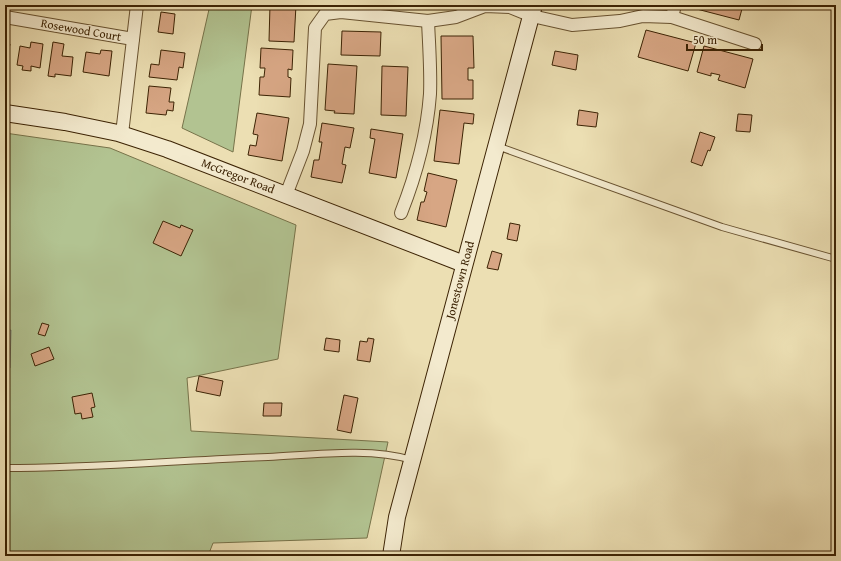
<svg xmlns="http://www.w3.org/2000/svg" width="841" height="561" viewBox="0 0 841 561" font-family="'Gentium Book Plus',serif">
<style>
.green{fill:#b2c391;stroke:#77734a}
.water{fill:#9fb9b8;stroke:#777d70}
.building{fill:#d7a684;stroke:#3c2304}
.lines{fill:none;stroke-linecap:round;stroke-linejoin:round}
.lane-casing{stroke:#685230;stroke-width:8}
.street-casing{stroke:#685230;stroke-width:14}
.secondary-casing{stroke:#3c2304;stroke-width:18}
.lane{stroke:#f3eace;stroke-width:6}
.street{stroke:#f3eace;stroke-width:12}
.secondary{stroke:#f3eace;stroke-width:16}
.labels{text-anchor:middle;stroke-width:3;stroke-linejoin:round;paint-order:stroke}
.street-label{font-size:12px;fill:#3c2304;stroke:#f3eace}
</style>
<rect width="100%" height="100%" fill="#ecdfb3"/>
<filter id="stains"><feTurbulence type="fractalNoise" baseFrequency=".005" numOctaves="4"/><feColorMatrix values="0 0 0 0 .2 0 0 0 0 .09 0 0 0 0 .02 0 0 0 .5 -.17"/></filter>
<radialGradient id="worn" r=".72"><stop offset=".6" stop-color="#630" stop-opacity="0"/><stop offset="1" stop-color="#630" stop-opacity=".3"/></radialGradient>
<g class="green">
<polygon points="210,5 252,5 233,152 182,128"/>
<polygon points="5,133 110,148 296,225 278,359 187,378 191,431 388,442 367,538 213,543 208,556 5,556"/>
</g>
<polygon class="water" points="11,330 10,368 5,372 5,331"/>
<g class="building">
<polygon points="96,5 117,5 117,8"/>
<polygon points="270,5 296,5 294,42 269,41"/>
<polygon points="690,5 743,5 739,20 689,7"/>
<polygon points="161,12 175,14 173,34 158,32"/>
<polygon points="646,30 696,43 688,71 638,57"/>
<polygon points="342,31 381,32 380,56 341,55"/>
<polygon points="441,36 473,36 474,68 468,68 468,80 473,80 473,99 442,99"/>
<polygon points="31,42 43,44 40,68 31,66 31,71 22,70 23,66 17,65 20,46 30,48"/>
<polygon points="53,42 64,44 62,56 73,57 71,76 55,74 55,77 48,76"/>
<polygon points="5,43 10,44 5,70"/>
<polygon points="704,46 753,59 745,88 718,80 720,75 711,73 711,76 697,72"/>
<polygon points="261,48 293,50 292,70 288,69 288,77 291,78 290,97 259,95 260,77 264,77 265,68 260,68"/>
<polygon points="101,50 112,51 109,76 83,72 86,52 100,54"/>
<polygon points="161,50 185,53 183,68 179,67 177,80 149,77 151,64 159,65"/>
<polygon points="555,51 578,55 576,70 552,65"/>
<polygon points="328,64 357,66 354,114 334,113 335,111 325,110"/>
<polygon points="382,66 408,67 406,116 381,115"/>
<polygon points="149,86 171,88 169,102 174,102 173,111 167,110 166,115 146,113"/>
<polygon points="440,110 474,114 473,124 464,123 459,164 434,161"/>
<polygon points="579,110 598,113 596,127 577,125"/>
<polygon points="257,113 289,118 282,161 248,155 250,145 256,146 258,135 253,134"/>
<polygon points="738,114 752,115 750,132 736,131"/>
<polygon points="322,123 354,128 350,148 345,147 342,164 346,165 342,183 311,177 314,160 319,160 322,142 319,142"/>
<polygon points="371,129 403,134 396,178 369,173 375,139 370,138"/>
<polygon points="700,132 715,137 710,151 708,150 702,166 691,162"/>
<polygon points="428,173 457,180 446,227 417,220 421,202 424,202 427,192 424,191"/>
<polygon points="163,221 180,228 181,225 193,230 181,256 153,243"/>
<polygon points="510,223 520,225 517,241 507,239"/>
<polygon points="492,251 502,254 498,270 487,268"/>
<polygon points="42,323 49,325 45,336 38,334"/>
<polygon points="326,338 340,340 339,352 324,350"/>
<polygon points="368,338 374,339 370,362 357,360 360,341 367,342"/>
<polygon points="49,347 54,359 35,366 31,354"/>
<polygon points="199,376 223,381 220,396 196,391"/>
<polygon points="92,393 95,407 91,408 93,417 82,419 81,413 75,414 72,397"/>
<polygon points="344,395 358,398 351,433 337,430"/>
<polygon points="264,403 282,403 281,416 263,416"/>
</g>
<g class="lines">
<g class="lane-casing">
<g id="lane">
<polyline points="497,146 722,227 836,259"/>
<path d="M 5,468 C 93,468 180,460 268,457 C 312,455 369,447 412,460"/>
</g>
</g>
<g class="street-casing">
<g id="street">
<polyline points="5,17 133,39"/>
<polyline points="672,17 675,5"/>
<polyline points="122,134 137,5"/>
<polyline points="286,195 303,151 310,124 315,28 325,14 341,12 428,21 456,17 485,6 510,7 532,16 572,25 620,21 643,16 672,17 755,44"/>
<path d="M 401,213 C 416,175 427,135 430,94 C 431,70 429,45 428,21"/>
</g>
</g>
<g class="secondary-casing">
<g id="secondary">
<polyline points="5,113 65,122 118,133 167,149 464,264"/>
<polyline points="391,556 397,517 534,5"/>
</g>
</g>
<use href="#lane" class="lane"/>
<use href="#street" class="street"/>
<use href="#secondary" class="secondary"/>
</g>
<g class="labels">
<g class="street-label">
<text transform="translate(81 30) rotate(10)" y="4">Rosewood Court</text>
<text transform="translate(238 176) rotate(21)" y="4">McGregor Road</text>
<text transform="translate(460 280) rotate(-75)" y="4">Jonestown Road</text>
</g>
</g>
<rect width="841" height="561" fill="none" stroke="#ecdfb3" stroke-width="20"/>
<rect x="6" y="6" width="829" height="549" fill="none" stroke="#3c2304" stroke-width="2"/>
<rect x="10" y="10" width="821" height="541" fill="none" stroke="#3c2304"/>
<path d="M687 44v6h75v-6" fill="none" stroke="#3c2304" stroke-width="2"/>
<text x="693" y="44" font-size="12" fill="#3c2304" stroke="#f3eace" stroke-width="3" paint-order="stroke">50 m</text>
<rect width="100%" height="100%" filter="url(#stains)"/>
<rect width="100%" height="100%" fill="url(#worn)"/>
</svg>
